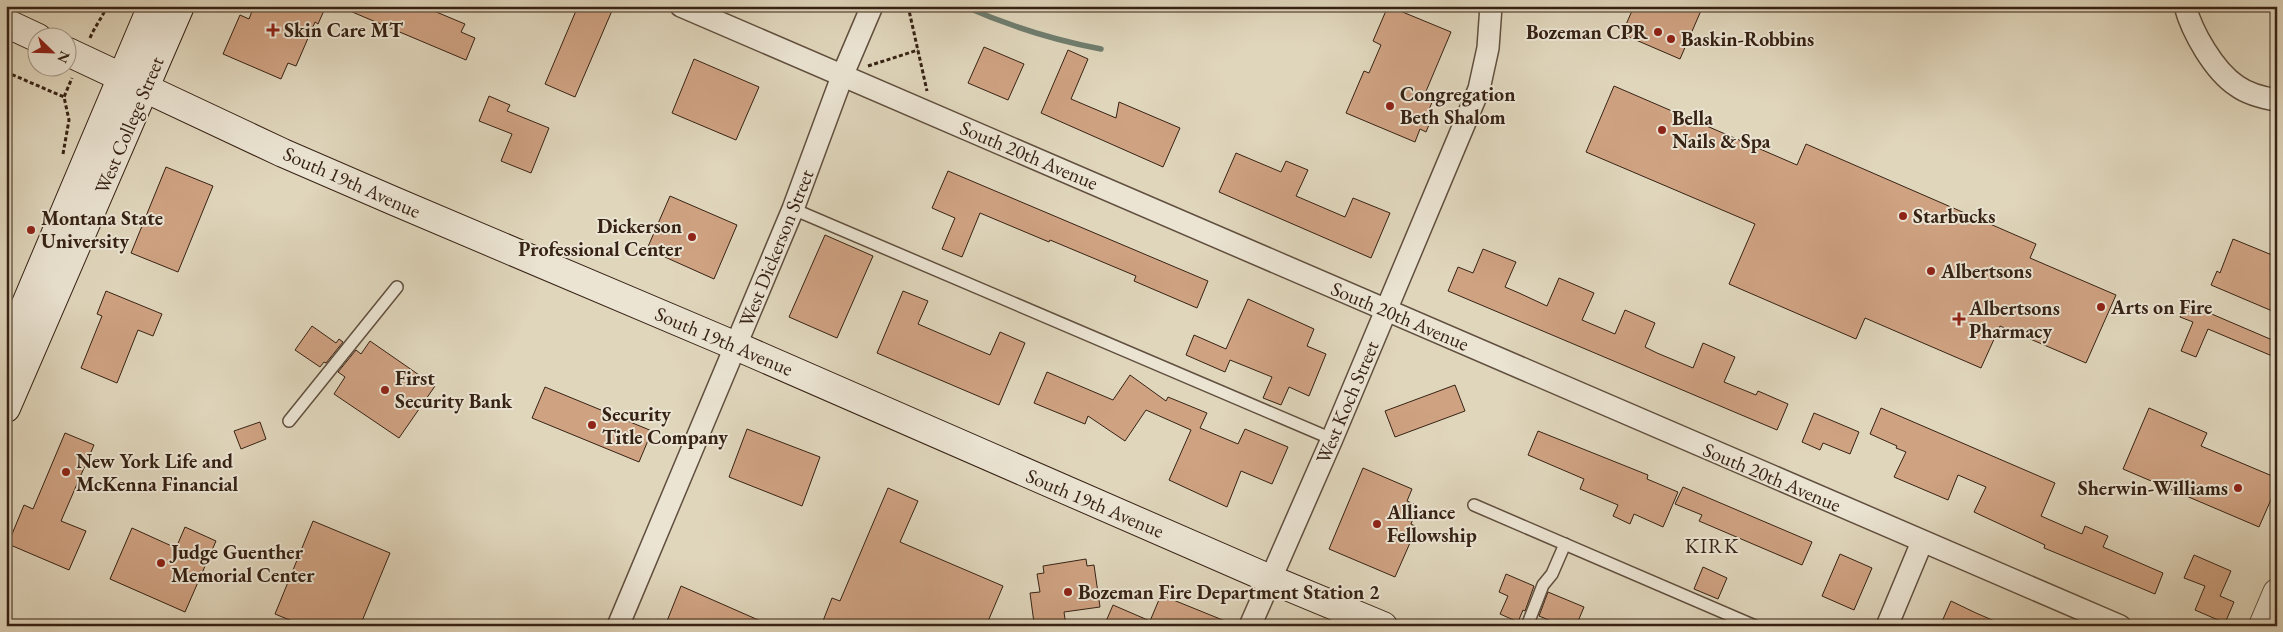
<svg xmlns="http://www.w3.org/2000/svg" width="2283" height="632" viewBox="0 0 2283 632" font-family="'EB Garamond',serif">
<style>
.lines{fill:none;stroke-linecap:round;stroke-linejoin:round}
.stream{stroke:#6f7d6e;stroke-width:5.5}
.building{fill:#cfa282;stroke:#362214}
.service-casing{stroke:#604f3e;stroke-width:14}
.minor-casing{stroke:#604f3e;stroke-width:24}
.tertiary-casing{stroke:#604f3e;stroke-width:30}
.secondary-casing{stroke:#362214;stroke-width:30}
.path{stroke:#362214;stroke-width:3;stroke-dasharray:4 2.5;stroke-linecap:butt}
.service{stroke:#ebe4d3;stroke-width:11}
.minor{stroke:#ebe4d3;stroke-width:21}
.tertiary{stroke:#ebe4d3;stroke-width:28}
.secondary{stroke:#ebe4d3;stroke-width:28}
.poi-dot{fill:#8f2418;stroke:#ebe4d3;stroke-width:2}
.labels{text-anchor:middle;stroke-width:4;stroke-linejoin:round;paint-order:stroke}
.poi-label{font-size:20px;font-weight:bold;fill:#362214;stroke:#ebe4d3;text-anchor:start}
.street-label{font-size:20px;fill:#362214;stroke:#ebe4d3}
.neighbourhood-label{font-size:21px;letter-spacing:1px;fill:#362214;stroke:#ebe4d3}
</style>
<rect width="100%" height="100%" fill="#e0d6bc"/>
<filter id="stains"><feTurbulence type="fractalNoise" baseFrequency=".004" numOctaves="4"/><feColorMatrix values="0 0 0 0 .2 0 0 0 0 .09 0 0 0 0 .02 0 0 0 .5 -.17"/></filter>
<radialGradient id="worn" r=".72"><stop offset=".6" stop-color="#630" stop-opacity="0"/><stop offset="1" stop-color="#630" stop-opacity=".3"/></radialGradient>
<g class="lines">
<path class="stream" d="M 964,6 C 1009,26 1053,40 1101,49"/>
</g>
<g class="building">
<polygon points="254,6 326,6 318,24 315,22 296,66 288,63 281,79 223,54 240,15 249,19"/>
<polygon points="338,6 422,6 465,24 461,32 475,38 466,60"/>
<polygon points="578,6 614,6 575,97 545,84"/>
<polygon points="1388,6 1451,32 1424,96 1433,100 1428,112 1433,115 1426,132 1420,129 1415,142 1346,113 1364,71 1369,73 1381,45 1373,41"/>
<polygon points="1634,6 1703,6 1680,59 1622,34"/>
<polygon points="984,47 1024,64 1008,100 968,83"/>
<polygon points="1068,50 1088,59 1071,99 1116,118 1119,102 1180,128 1163,167 1041,113"/>
<polygon points="694,59 759,87 736,140 672,113"/>
<polygon points="1614,86 1797,165 1806,144 2036,244 2030,258 2116,295 2086,363 2000,326 1981,368 1865,318 1856,339 1729,284 1755,224 1586,152"/>
<polygon points="489,96 510,105 507,111 549,128 531,173 501,161 512,134 479,121"/>
<polygon points="1236,153 1281,172 1286,161 1308,170 1296,196 1345,217 1353,198 1390,213 1371,258 1219,192"/>
<polygon points="166,167 213,186 178,272 131,253"/>
<polygon points="948,171 1208,281 1197,308 1134,281 1136,276 1050,240 1049,242 980,213 962,257 942,249 955,218 932,208"/>
<polygon points="670,196 737,225 714,279 647,249"/>
<polygon points="825,235 873,256 837,338 789,317"/>
<polygon points="2233,239 2277,257 2277,284 2272,295 2277,297 2277,313 2211,285 2217,271 2220,273"/>
<polygon points="1483,249 1516,262 1505,287 1519,293 1547,306 1559,278 1594,293 1582,320 1615,334 1625,310 1655,323 1645,347 1657,353 1693,368 1703,343 1735,357 1724,382 1756,395 1758,391 1788,404 1777,430 1448,291 1458,267 1473,273"/>
<polygon points="106,291 162,314 153,336 138,330 117,383 81,368 102,316 97,314"/>
<polygon points="903,291 928,301 918,324 990,355 1000,332 1025,343 999,405 877,353"/>
<polygon points="1248,299 1314,329 1307,346 1326,354 1309,396 1289,387 1281,405 1263,398 1272,377 1230,360 1225,372 1186,355 1194,335 1226,349"/>
<polygon points="2186,303 2277,342 2277,358 2208,329 2196,357 2181,351 2193,322 2180,317"/>
<polygon points="312,326 336,343 339,339 343,342 326,363 324,362 320,367 295,350"/>
<polygon points="370,341 435,386 399,438 334,394 345,377 338,372 356,350 361,354"/>
<polygon points="1047,372 1113,400 1130,375 1166,401 1168,397 1207,413 1200,428 1238,444 1245,429 1288,447 1272,484 1241,471 1227,507 1169,480 1191,430 1146,410 1125,441 1088,416 1085,424 1034,403"/>
<polygon points="1455,385 1465,411 1395,437 1385,411"/>
<polygon points="545,387 652,431 639,462 532,418"/>
<polygon points="1881,408 2055,483 2041,516 2082,534 2085,526 2108,536 2103,547 2163,573 2155,594 2044,548 2045,545 1974,512 1986,487 1958,475 1948,500 1894,477 1906,452 1896,448 1897,446 1870,434"/>
<polygon points="2149,408 2207,433 2201,446 2277,478 2277,486 2259,527 2123,469"/>
<polygon points="1814,413 1859,432 1850,454 1823,443 1820,450 1802,442"/>
<polygon points="260,422 266,439 241,449 234,431"/>
<polygon points="747,429 820,457 802,506 729,477"/>
<polygon points="1538,431 1648,475 1647,479 1678,492 1663,527 1634,514 1630,524 1613,516 1618,505 1580,489 1584,479 1528,455"/>
<polygon points="65,433 94,445 61,521 86,531 69,570 8,544 24,505 33,509"/>
<polygon points="1363,468 1412,489 1407,501 1418,506 1411,524 1417,527 1395,577 1329,549"/>
<polygon points="1683,487 1812,542 1802,565 1699,521 1702,515 1675,504"/>
<polygon points="888,488 918,501 900,542 1003,586 986,626 821,626 832,598 840,601"/>
<polygon points="313,521 390,553 360,626 304,626 275,614"/>
<polygon points="185,527 216,541 185,612 110,579 132,528 176,548"/>
<polygon points="1840,554 1872,568 1854,610 1822,596"/>
<polygon points="2194,555 2231,571 2220,596 2234,602 2225,623 2195,610 2205,586 2184,578"/>
<polygon points="1086,559 1087,566 1094,565 1100,607 1064,612 1066,626 1043,626 1043,622 1034,623 1030,593 1040,592 1037,574 1044,573 1043,566"/>
<polygon points="1703,567 1727,578 1718,599 1694,589"/>
<polygon points="1506,574 1534,586 1525,611 1523,610 1518,622 1500,614 1508,596 1499,592"/>
<polygon points="681,586 772,626 665,626"/>
<polygon points="1548,592 1584,607 1576,626 1549,626 1551,621 1539,616"/>
<polygon points="1161,595 1235,625 1235,626 1104,626 1113,605 1150,621"/>
<polygon points="1951,601 1976,613 2006,626 1940,626"/>
</g>
<g class="lines">
<g class="service-casing">
<g id="service">
<polyline points="793,209 1332,439"/>
<polyline points="289,421 397,287"/>
<polyline points="1474,505 1755,626"/>
<polyline points="1527,626 1543,585 1552,574 1565,544"/>
</g>
</g>
<g class="minor-casing">
<g id="minor">
<polyline points="681,6 2120,626"/>
<path d="M 2185,6 C 2192,32 2214,71 2237,86 C 2248,94 2264,98 2277,100"/>
<polyline points="618,626 793,209 843,74 872,6"/>
<polyline points="1250,626 1332,439 1479,89 1488,48 1491,6"/>
<polyline points="1887,626 1922,542"/>
</g>
</g>
<g class="tertiary-casing">
<polyline id="tertiary" points="2263,626 2277,593"/>
</g>
<g class="secondary-casing">
<g id="secondary">
<polyline points="6,23 38,38"/>
<polyline points="68,52 283,153 394,201 736,346 1270,579 1383,626"/>
<polyline points="6,351 152,6"/>
<polyline points="6,408 180,6"/>
</g>
</g>
<g class="path">
<polyline points="908,6 927,91"/>
<path d="M 90,38 C 95,26 102,18 107,6"/>
<polyline points="868,66 918,50"/>
<polyline points="6,72 64,97"/>
<polyline points="63,154 69,120 64,97 72,78"/>
</g>
<use href="#service" class="service"/>
<use href="#minor" class="minor"/>
<use href="#tertiary" class="tertiary"/>
<use href="#secondary" class="secondary"/>
</g>
<g class="poi-dot">
<path d="M270.5 22.5h5v5h5v5h-5v5h-5v-5h-5v-5h5z"/>
<circle cx="1658" cy="32" r="5"/>
<circle cx="1671" cy="39" r="5"/>
<circle cx="1390" cy="106" r="5"/>
<circle cx="1662" cy="130" r="5"/>
<circle cx="1903" cy="216" r="5"/>
<circle cx="31" cy="230" r="5"/>
<circle cx="692" cy="237" r="5"/>
<circle cx="1931" cy="271" r="5"/>
<circle cx="2101" cy="307" r="5"/>
<path d="M1956.5 311.5h5v5h5v5h-5v5h-5v-5h-5v-5h5z"/>
<circle cx="385" cy="390" r="5"/>
<circle cx="592" cy="425" r="5"/>
<circle cx="66" cy="472" r="5"/>
<circle cx="2238" cy="488" r="5"/>
<circle cx="1377" cy="524" r="5"/>
<circle cx="161" cy="563" r="5"/>
<circle cx="1068" cy="592" r="5"/>
</g>
<g class="labels">
<g class="poi-label">
<text x="284" y="37">Skin Care MT</text>
<text x="1648" y="39" text-anchor="end">Bozeman CPR</text>
<text x="1681" y="46">Baskin-Robbins</text>
<text x="1400" y="101">Congregation<tspan x="1400" dy="23">Beth Shalom</tspan></text>
<text x="1672" y="125">Bella<tspan x="1672" dy="23">Nails &amp; Spa</tspan></text>
<text x="1913" y="223">Starbucks</text>
<text x="41" y="225">Montana State<tspan x="41" dy="23">University</tspan></text>
<text x="682" y="233" text-anchor="end">Dickerson<tspan x="682" dy="23">Professional Center</tspan></text>
<text x="1941" y="278">Albertsons</text>
<text x="2111" y="314">Arts on Fire</text>
<text x="1969" y="315">Albertsons<tspan x="1969" dy="23">Pharmacy</tspan></text>
<text x="395" y="385">First<tspan x="395" dy="23">Security Bank</tspan></text>
<text x="602" y="421">Security<tspan x="602" dy="23">Title Company</tspan></text>
<text x="76" y="468">New York Life and<tspan x="76" dy="23">McKenna Financial</tspan></text>
<text x="2228" y="495" text-anchor="end">Sherwin-Williams</text>
<text x="1387" y="519">Alliance<tspan x="1387" dy="23">Fellowship</tspan></text>
<text x="171" y="559">Judge Guenther<tspan x="171" dy="23">Memorial Center</tspan></text>
<text x="1078" y="599">Bozeman Fire Department Station 2</text>
</g>
<g class="street-label">
<text transform="translate(129 125) rotate(-67)" y="7">West College Street</text>
<text transform="translate(1029 155) rotate(23)" y="7">South 20th Avenue</text>
<text transform="translate(352 182) rotate(24)" y="7">South 19th Avenue</text>
<text transform="translate(776 248) rotate(-68)" y="7">West Dickerson Street</text>
<text transform="translate(1400 316) rotate(23)" y="7">South 20th Avenue</text>
<text transform="translate(724 341) rotate(23)" y="7">South 19th Avenue</text>
<text transform="translate(1347 402) rotate(-67)" y="7">West Koch Street</text>
<text transform="translate(1772 477) rotate(23)" y="7">South 20th Avenue</text>
<text transform="translate(1095 503) rotate(23)" y="7">South 19th Avenue</text>
</g>
<g class="neighbourhood-label">
<text x="1712" y="553">KIRK</text>
</g>
</g>
<rect width="2283" height="632" fill="none" stroke="#e0d6bc" stroke-width="25"/>
<rect x="8" y="8" width="2268" height="617" fill="none" stroke="#362214" stroke-width="2.5"/>
<rect x="12" y="12" width="2258" height="607" fill="none" stroke="#362214"/>
<g transform="translate(52 52) rotate(113)"><circle r="24" fill="#ebe4d3" stroke="#a39687"/>
<path d="M0-4L9 19L0 12L-9 19Z" fill="#8f2418"/>
<text y="-8" font-size="14" font-weight="bold" text-anchor="middle" fill="#362214">N</text>
</g>
<rect width="100%" height="100%" filter="url(#stains)"/>
<rect width="100%" height="100%" fill="url(#worn)"/>
</svg>
